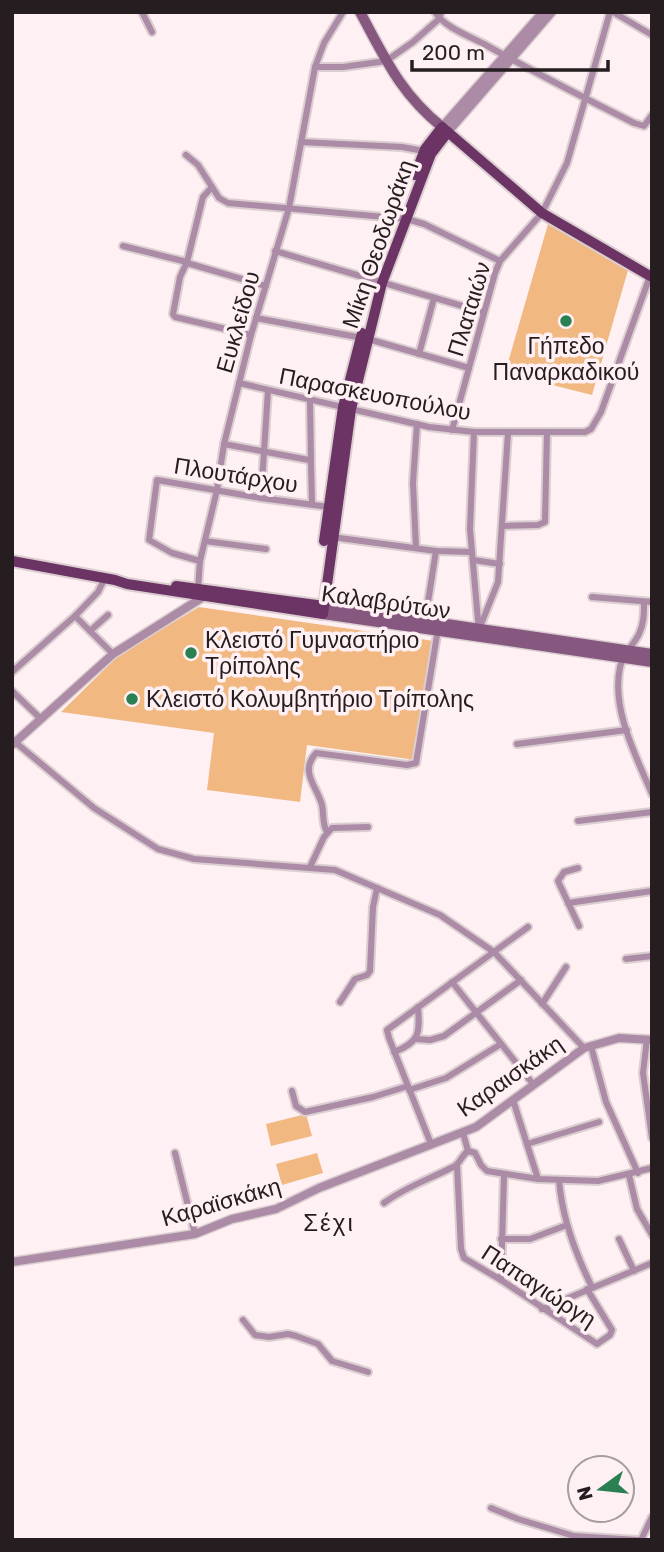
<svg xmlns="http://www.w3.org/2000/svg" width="664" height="1552" viewBox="0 0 664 1552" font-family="Rubik,sans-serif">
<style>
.green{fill:#f1b882}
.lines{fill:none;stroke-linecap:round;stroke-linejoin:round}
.minor-casing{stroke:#dbced1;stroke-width:10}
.tertiary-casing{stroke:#dbced1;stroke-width:11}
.secondary-casing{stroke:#dbced1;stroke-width:13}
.primary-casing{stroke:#dbced1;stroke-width:14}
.minor{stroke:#ab8ba6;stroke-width:6}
.tertiary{stroke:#ab8ba6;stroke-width:8}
.secondary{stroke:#865880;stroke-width:10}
.primary{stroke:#6b3464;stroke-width:10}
.poi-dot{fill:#2a7f53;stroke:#fef0f3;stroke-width:2.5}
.labels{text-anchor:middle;stroke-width:7;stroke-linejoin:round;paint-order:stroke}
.street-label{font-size:23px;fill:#251d1f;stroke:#fef0f3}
.poi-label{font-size:23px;fill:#251d1f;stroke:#fef0f3;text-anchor:start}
.neighbourhood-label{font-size:24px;letter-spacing:2px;fill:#251d1f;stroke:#fef0f3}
</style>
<rect width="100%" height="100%" fill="#fef0f3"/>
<g class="green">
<polygon points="548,224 628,270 592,395 505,373"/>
<polygon points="199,607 434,641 416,760 307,745 300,802 207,790 214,733 61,712 115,659 150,636"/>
<polygon points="306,1114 312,1136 271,1146 266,1124"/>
<polygon points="317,1153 323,1173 282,1185 276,1164"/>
</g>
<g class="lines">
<g class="minor-casing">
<g id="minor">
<polyline points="142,12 152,32"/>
<path d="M 435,12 C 444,27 469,36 484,44 C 534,72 584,98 634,123 L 644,126 L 652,115"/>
<polyline points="613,12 652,35"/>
<polyline points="315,67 343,67 386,61 413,42 439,19 441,12"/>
<polyline points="301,142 402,147 424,151"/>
<polyline points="186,155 198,165 219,198 228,203 407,219 424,224 500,261"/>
<polyline points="212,187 203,197 187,262 180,277 173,314 175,317 251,335"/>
<polyline points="123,246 187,262"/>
<polyline points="275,251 483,312"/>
<polyline points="187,263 266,286"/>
<polyline points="256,318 368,339 469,368"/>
<polyline points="419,354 434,298"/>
<polyline points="239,383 429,427 474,432 585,432 591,429 601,412 650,276"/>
<polyline points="310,400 311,461"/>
<polyline points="452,430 495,273 500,261 542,213 567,163 610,12"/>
<polyline points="474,432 470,529 479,632"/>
<polyline points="224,444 309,460 311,463 312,504"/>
<polyline points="261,498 268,390"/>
<polyline points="502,526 538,525 545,522 547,432"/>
<polyline points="332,537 436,551 472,552"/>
<polyline points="205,541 266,549"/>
<polyline points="416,548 413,483 417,424"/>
<polyline points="473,560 500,564"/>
<polyline points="200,561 172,553 149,540 157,480 261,498 329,507"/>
<polyline points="198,589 200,561 217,490 224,444 251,335 289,208 315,67 324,43 343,12"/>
<polyline points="592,597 652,602"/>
<path d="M 644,602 C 644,613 644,624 639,634 C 633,646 623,654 620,667 C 611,709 636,756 652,794"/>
<polyline points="75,616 113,654"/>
<polyline points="425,621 436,551"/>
<polyline points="480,627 498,582 508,433"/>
<polyline points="90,631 108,615"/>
<polyline points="12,672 75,616 98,592 105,578"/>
<polyline points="12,691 41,719"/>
<polyline points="15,742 94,808 158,849 194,859 335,870 440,915 494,952 584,1048"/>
<polyline points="517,744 627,730"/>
<polyline points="578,821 652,812"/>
<path d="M 327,832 C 322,824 324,814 322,805 C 317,786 299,772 316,753 L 407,765 L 416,763 L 438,629"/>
<polyline points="310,867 324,837 332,828 368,827"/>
<polyline points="578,868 564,872 558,881 579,926"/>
<polyline points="568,903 652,891"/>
<polyline points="626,959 652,956"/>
<polyline points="452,982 533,1084"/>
<polyline points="340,1002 355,979 367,975 370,971 373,907 377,888"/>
<polyline points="542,1004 566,967"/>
<polyline points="416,1039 430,1040 444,1036 521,980"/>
<polyline points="647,1039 643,1073 652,1138"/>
<polyline points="591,1046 606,1102 638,1173"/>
<path d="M 394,1052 C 420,1042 420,1033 418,1007"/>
<polyline points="409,1090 446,1078 501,1044"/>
<polyline points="292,1091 296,1106 305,1112 373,1097 408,1086"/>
<polyline points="513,1100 538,1179"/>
<polyline points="463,1133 468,1151"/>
<polyline points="431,1144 389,1038 387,1030 528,927"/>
<polyline points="527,1144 599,1122"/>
<polyline points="468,1151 475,1153 481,1165 487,1171 538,1179 598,1181 652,1168"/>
<polyline points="175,1153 195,1234"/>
<polyline points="457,1165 461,1249 464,1258 501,1280 597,1344 610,1335 612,1330 587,1289"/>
<polyline points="629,1175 637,1209 652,1235"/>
<path d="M 559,1180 C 562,1218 575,1253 592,1287"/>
<path d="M 384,1203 C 405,1187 430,1179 453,1167 C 460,1164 461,1156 468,1151"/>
<polyline points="501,1239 530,1239 567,1225"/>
<polyline points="619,1239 634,1271"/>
<polyline points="501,1280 504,1175"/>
<polyline points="542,1309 652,1263"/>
<polyline points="243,1320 255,1335 269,1337 288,1334 296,1336 318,1344 332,1361 368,1372"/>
<polyline points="491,1508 518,1519 574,1536 638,1540"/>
<polyline points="641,1540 652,1517"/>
</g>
</g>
<g class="tertiary-casing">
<g id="tertiary">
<polyline points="442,127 543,12"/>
<polyline points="448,132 552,12"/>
<polyline points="12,745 113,654 203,597 205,593"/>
<polyline points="12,1262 195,1234 232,1219 276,1209 319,1188 476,1127 584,1048 619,1038 652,1040"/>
</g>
</g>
<g class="secondary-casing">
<g id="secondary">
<path d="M 360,12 C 385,58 400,93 442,127"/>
<polyline points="324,606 652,654"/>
<polyline points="323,614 652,662"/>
</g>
</g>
<g class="primary-casing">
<g id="primary">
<polyline points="415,175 425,149 442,127 542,213 650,276"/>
<polyline points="324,541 343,407 362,333"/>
<polyline points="12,561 115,580 127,584 323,614 351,409 382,283 431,154 448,132"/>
<polyline points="176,586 324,606"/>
</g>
</g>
<use href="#minor" class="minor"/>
<use href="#tertiary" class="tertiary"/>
<use href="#secondary" class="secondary"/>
<use href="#primary" class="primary"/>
</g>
<g class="poi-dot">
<circle cx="566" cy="321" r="7"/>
<circle cx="191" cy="653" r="7"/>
<circle cx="132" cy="699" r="7"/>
</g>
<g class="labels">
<g class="street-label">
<text transform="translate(378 244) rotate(-71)" y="8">Μίκη Θεοδωράκη</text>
<text transform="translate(469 309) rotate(-73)" y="8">Πλαταιών</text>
<text transform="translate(238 322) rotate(-74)" y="8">Ευκλείδου</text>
<text transform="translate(375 394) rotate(11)" y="8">Παρασκευοπούλου</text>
<text transform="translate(236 475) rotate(9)" y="8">Πλουτάρχου</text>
<text transform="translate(386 602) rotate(8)" y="8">Καλαβρύτων</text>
<text transform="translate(510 1076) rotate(-35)" y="8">Καραισκάκη</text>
<text transform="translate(221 1202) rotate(-16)" y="8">Καραϊσκάκη</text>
<text transform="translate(539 1286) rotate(33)" y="8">Παπαγιώργη</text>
</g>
<g class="poi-label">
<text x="566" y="354" text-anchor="middle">Γήπεδο<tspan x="566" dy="26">Παναρκαδικού</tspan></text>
<text x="205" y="648">Κλειστό Γυμναστήριο<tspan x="205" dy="26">Τρίπολης</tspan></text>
<text x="146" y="707">Κλειστό Κολυμβητήριο Τρίπολης</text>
</g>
<g class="neighbourhood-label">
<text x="329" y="1231">Σέχι</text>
</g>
</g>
<rect width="664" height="1552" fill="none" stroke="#251d1f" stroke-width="28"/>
<g transform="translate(601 1489) rotate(255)"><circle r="33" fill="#fef0f3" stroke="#a79c9e" stroke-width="2"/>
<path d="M0-5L12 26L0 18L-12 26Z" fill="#2a7f53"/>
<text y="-10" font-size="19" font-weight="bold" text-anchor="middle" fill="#251d1f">N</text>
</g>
<path d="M412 60v10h196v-10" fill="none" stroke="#251d1f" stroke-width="3.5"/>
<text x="422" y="60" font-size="21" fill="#251d1f" stroke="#fef0f3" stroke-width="5" paint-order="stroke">200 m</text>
</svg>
